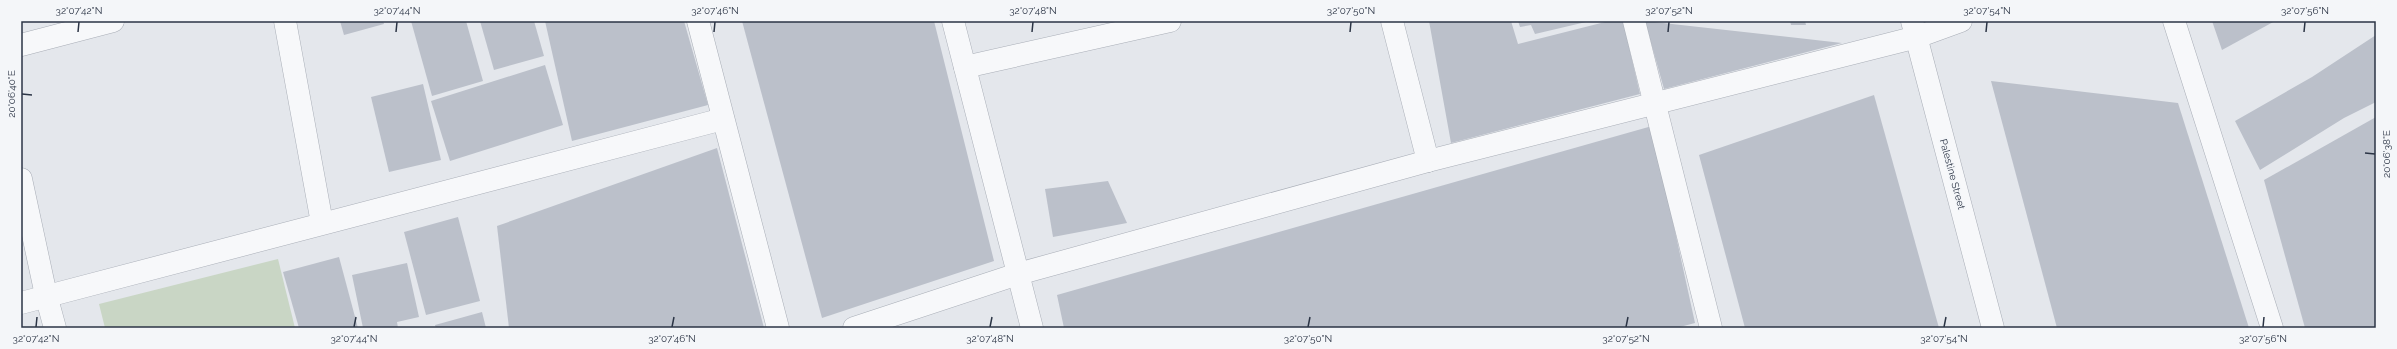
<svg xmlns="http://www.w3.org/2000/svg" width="2397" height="349" viewBox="0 0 2397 349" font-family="Raleway,sans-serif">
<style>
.green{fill:#c9d6c5}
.building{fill:#bbc0ca}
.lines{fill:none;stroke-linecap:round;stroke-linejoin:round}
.minor-casing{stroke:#a9aeb7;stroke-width:23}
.tertiary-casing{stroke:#a9aeb7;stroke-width:23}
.minor{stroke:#f7f8fa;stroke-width:22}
.tertiary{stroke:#f7f8fa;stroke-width:22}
.ticks{fill:none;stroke:#2b3445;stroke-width:1.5}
.labels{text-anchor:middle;stroke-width:3;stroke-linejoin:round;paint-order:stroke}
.street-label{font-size:10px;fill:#2b3445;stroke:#f4f6f9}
.neatline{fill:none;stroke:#2b3445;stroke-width:1.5}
.ticks-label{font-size:10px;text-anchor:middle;fill:#2b3445}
</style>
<rect width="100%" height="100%" fill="#e4e7ec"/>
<polygon class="green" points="278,259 295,328 105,328 99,304"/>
<g class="building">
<polygon points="340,21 383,21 384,24 344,35"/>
<polygon points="411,21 466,21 483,81 432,96"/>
<polygon points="480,21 534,21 544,56 494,70"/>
<polygon points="545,21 684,21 708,105 572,141"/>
<polygon points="742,21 934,21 994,261 822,318"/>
<polygon points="1429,21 1511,21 1518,44 1609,21 1623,21 1640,94 1451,143"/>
<polygon points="1518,21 1586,21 1586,22 1535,34 1531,25 1520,27"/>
<polygon points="1645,21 1842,43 1664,89"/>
<polygon points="1790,21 1805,21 1806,25 1791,25"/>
<polygon points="2212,21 2275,21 2222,50"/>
<polygon points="2376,35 2376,102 2344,118 2260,170 2235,121 2312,77"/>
<polygon points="545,65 563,125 450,161 431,101"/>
<polygon points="1991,81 2178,103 2249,328 2057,328"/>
<polygon points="423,84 441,160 389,172 371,97"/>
<polygon points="1874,95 1939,328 1745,328 1699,155"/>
<polygon points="2376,117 2376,328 2305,328 2264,180"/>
<polygon points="1652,126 1695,323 1676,328 1064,328 1057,295"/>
<polygon points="717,148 764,328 509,328 497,226"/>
<polygon points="1108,181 1127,223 1053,237 1045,189"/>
<polygon points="458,217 480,301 426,315 404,232"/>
<polygon points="339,257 358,328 299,328 283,272"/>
<polygon points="407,263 419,317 397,322 398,328 363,328 352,275"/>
<polygon points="482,312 486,328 436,328 435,325"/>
</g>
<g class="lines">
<g class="minor-casing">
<g id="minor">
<polyline points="285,21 322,223"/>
<polyline points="698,21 778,328"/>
<polyline points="953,21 1032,328"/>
<polyline points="1392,21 1428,161"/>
<polyline points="1634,21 1711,328"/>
<polyline points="2174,21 2272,328"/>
<polyline points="21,45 113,21"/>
<polyline points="965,67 1170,21"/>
<polyline points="21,179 46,295 55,328"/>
<polyline points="21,303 723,119"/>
<polyline points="854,328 1018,274 1428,161 1917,37 1961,21"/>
</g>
</g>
<g class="tertiary-casing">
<polyline id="tertiary" points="1912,21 1993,328"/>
</g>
<use href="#minor" class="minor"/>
<use href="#tertiary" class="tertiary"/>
</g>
<path class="ticks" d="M 78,32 L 79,22M 396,32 L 397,22M 714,32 L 715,22M 1032,32 L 1033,22M 1350,32 L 1351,22M 1668,32 L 1669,22M 1986,32 L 1987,22M 2304,32 L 2305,22M 22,94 L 32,95M 2365,153 L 2375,154M 36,327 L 37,317M 354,327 L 356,317M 672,327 L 674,317M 990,327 L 992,317M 1308,327 L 1310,317M 1626,327 L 1628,317M 1944,327 L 1946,317M 2263,327 L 2264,317"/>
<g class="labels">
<g class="street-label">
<text transform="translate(1953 174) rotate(75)" y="4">Palestine Street</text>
</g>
</g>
<rect width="2397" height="349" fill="none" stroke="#f4f6f9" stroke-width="44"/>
<rect x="22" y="22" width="2353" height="305" class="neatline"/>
<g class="ticks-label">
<text x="79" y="14">32°07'42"N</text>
<text x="397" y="14">32°07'44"N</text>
<text x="715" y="14">32°07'46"N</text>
<text x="1033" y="14">32°07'48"N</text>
<text x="1351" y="14">32°07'50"N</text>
<text x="1669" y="14">32°07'52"N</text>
<text x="1987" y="14">32°07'54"N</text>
<text x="2305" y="14">32°07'56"N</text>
<text transform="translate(11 94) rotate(-90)" y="4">20°06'40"E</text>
<text transform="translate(2386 154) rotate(-90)" y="4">20°06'38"E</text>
<text x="36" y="342">32°07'42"N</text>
<text x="354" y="342">32°07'44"N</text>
<text x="672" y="342">32°07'46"N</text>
<text x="990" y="342">32°07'48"N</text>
<text x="1308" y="342">32°07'50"N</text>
<text x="1626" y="342">32°07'52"N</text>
<text x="1944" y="342">32°07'54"N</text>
<text x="2263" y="342">32°07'56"N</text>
</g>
</svg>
